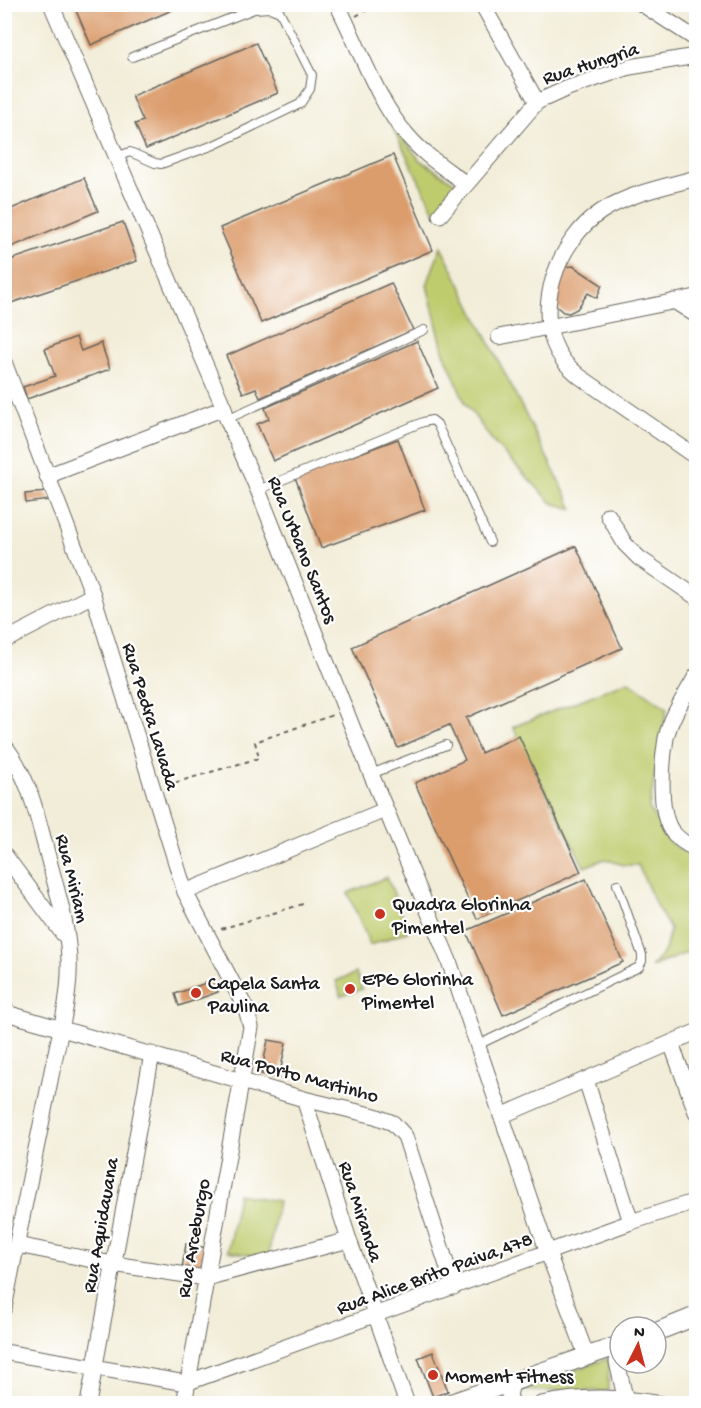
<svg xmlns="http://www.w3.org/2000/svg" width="701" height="1408" viewBox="0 0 701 1408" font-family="'Gochi Hand',sans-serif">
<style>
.green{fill:#bfcc6e;stroke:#6e7445;stroke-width:1.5}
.building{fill:#dc9d6d}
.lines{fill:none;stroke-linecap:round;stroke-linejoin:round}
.service-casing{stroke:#67655e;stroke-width:10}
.minor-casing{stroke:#67655e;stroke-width:17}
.tertiary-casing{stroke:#67655e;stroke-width:20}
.path{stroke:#67655e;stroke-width:2;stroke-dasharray:4.5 4.5;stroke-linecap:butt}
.service{stroke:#fff;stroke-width:8}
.minor{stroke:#fff;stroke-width:15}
.tertiary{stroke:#fff;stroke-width:18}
.poi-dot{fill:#c8321e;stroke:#fff;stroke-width:2}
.labels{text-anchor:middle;stroke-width:4.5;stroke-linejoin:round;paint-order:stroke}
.street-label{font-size:20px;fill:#1c1c1c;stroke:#fff}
.poi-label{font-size:20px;fill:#1c1c1c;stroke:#fff;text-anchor:start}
</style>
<rect width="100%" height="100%" fill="#fff"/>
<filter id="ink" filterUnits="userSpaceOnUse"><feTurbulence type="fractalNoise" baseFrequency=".0167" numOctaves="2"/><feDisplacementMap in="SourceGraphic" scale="12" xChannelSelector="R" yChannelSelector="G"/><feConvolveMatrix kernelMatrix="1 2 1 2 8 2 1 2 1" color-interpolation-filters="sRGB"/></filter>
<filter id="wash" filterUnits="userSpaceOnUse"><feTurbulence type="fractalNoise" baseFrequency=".008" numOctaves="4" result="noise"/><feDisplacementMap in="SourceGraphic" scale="24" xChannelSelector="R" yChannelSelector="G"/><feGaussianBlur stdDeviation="1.35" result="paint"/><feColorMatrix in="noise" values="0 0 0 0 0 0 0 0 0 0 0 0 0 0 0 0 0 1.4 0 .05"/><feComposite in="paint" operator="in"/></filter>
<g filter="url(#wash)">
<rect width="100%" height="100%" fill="#f2edd8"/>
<g class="green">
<polygon points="390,122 420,160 460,186 435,213"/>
<polygon points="441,246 573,509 552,503 494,443 465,403 443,350 427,285"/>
<polygon points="628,681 667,708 649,808 670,843 696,859 696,949 651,967 665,951 670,929 656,905 638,865 623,865 605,859 584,867 513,727"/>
<polygon points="387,877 409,931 370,945 348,893"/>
<polygon points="356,973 362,989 341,996 336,981"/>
<polygon points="238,1194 278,1201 268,1258 228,1251"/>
<polygon points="609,1358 608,1391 516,1391"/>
</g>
<g id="blocks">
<g class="building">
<polygon points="77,4 186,4 91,45 74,6"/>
<polygon points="256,43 278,93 146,149 135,124 143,121 132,96"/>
<polygon points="393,155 433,250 261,323 220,228"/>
<polygon points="84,178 98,211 4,250 4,212"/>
<polygon points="123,222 137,261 8,304 4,292 4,262"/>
<polygon points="573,266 602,285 597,298 588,293 577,309 569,313 563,312 556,306 555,287 565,267"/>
<polygon points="391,283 413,330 260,398 256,388 243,393 226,356"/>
<polygon points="76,337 81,351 101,343 110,369 27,399 23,387 55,376 45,349"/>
<polygon points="417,341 438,388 273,461 257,424 269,419 265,408"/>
<polygon points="398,439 425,510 321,548 295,477"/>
<polygon points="46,492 50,500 26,503 25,494"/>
<polygon points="576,546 622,648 466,718 481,753 519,736 581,872 477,919 415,783 465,760 449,725 398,748 352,647"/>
<polygon points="586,879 623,962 503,1015 466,931"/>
<polygon points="214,980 218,992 179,1006 175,994"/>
<polygon points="268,1040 286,1043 279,1078 261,1074"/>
<polygon points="186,1244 207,1248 203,1272 182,1268"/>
<polygon points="433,1352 448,1391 433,1397 418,1358"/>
</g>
</g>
</g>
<g filter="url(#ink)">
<use href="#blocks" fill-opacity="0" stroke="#67655e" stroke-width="1.5"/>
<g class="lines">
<g class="service-casing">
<g id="service">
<polyline points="116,157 130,152 155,163 161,164 214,145 300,104 310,89 312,75 280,12 270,8 254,9 132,57"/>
<polyline points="227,419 424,330"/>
<polyline points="258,490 423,422 432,420 437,424 490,542"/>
<polyline points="371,774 446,745"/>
<polyline points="478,1045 639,967 642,961 642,955 617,884"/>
</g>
</g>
<g class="minor-casing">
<g id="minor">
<polyline points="51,4 224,408 227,419 258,490 371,774 449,961 548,1253 587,1357"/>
<path d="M 337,4 C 359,46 377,102 408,136 C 424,155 446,169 466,184"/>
<polyline points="482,4 537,102"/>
<polyline points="642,4 696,39"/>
<path d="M 696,178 C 665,187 630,193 602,211 C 558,239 529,314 563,360 C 567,366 574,371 579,376 L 696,457"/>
<polyline points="440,215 537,102 568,88 630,67 696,56"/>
<polyline points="674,301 696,315"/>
<polyline points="499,337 696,297"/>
<polyline points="4,362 93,595 185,892 246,1009 251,1027 184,1404"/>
<polyline points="47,476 224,408"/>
<polyline points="608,515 625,544 639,558 696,597"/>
<polyline points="4,641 93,595"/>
<path d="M 696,676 C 685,696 671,716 666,738 C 662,761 658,810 671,830 C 677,838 687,845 696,849"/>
<path d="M 4,745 C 28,775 35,808 45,845 C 54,882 68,921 69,960 C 71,999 57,1043 50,1081 C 34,1157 19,1232 4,1308"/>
<polyline points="4,854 63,934"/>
<polyline points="185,892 385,810"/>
<polyline points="4,1008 10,1014 304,1099 375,1116 393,1123 405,1136 454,1287"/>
<polyline points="671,1043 696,1112"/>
<polyline points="586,1080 631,1222"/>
<polyline points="304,1099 349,1240 407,1404"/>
<polyline points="501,1116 696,1032"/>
<polyline points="17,1245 113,1264 206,1278 349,1240"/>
<polyline points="620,1346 617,1362 625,1397"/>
<polyline points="4,1352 186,1383 631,1222 696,1201"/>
<polyline points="512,1383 509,1396 513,1404"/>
<polyline points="88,1404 152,1054"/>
<path d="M 541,1404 C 585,1395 619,1397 662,1404"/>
</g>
</g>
<g class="tertiary-casing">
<g id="tertiary">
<polyline points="656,1332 696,1316"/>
<polyline points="448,1404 620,1345"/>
</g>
</g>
<g class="path">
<polyline points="356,16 377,4"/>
<polyline points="167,785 259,758 255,742 333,715"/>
<polyline points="221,929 303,904"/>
</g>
<use href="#service" class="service"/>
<use href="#minor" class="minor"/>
<use href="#tertiary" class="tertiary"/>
</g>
</g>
<g class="poi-dot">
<circle cx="380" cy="914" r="6"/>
<circle cx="350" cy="989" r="6"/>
<circle cx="196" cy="993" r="6"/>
<circle cx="433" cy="1375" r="6"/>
</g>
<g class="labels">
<g class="street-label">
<text transform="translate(590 62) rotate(-18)" y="7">Rua Hungria</text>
<text transform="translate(304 549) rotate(68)" y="7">Rua Urbano Santos</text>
<text transform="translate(152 716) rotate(73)" y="7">Rua Pedra Lavada</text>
<text transform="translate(74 878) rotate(76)" y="7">Rua Miriam</text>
<text transform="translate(300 1074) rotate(15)" y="7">Rua Porto Martinho</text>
<text transform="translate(362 1211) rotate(72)" y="7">Rua Miranda</text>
<text transform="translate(99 1225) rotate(-80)" y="7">Rua Aquidauana</text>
<text transform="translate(192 1238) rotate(-80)" y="7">Rua Arceburgo</text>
<text transform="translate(434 1272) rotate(-20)" y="7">Rua Alice Brito Paiva,478</text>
</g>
<g class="poi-label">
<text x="392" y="910">Quadra Glorinha<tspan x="392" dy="23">Pimentel</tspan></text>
<text x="362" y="985">EPG Glorinha<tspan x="362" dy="23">Pimentel</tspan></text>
<text x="208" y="989">Capela Santa<tspan x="208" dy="23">Paulina</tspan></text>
<text x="445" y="1382">Moment Fitness</text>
</g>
</g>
<rect width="701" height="1408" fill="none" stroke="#fff" stroke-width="24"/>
<g transform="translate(638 1345) rotate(6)"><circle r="28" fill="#ffffff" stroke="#a4a4a4" stroke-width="1.5"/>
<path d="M0-4.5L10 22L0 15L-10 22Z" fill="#c8321e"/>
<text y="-9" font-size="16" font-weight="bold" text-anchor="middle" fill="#1c1c1c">N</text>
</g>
</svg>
